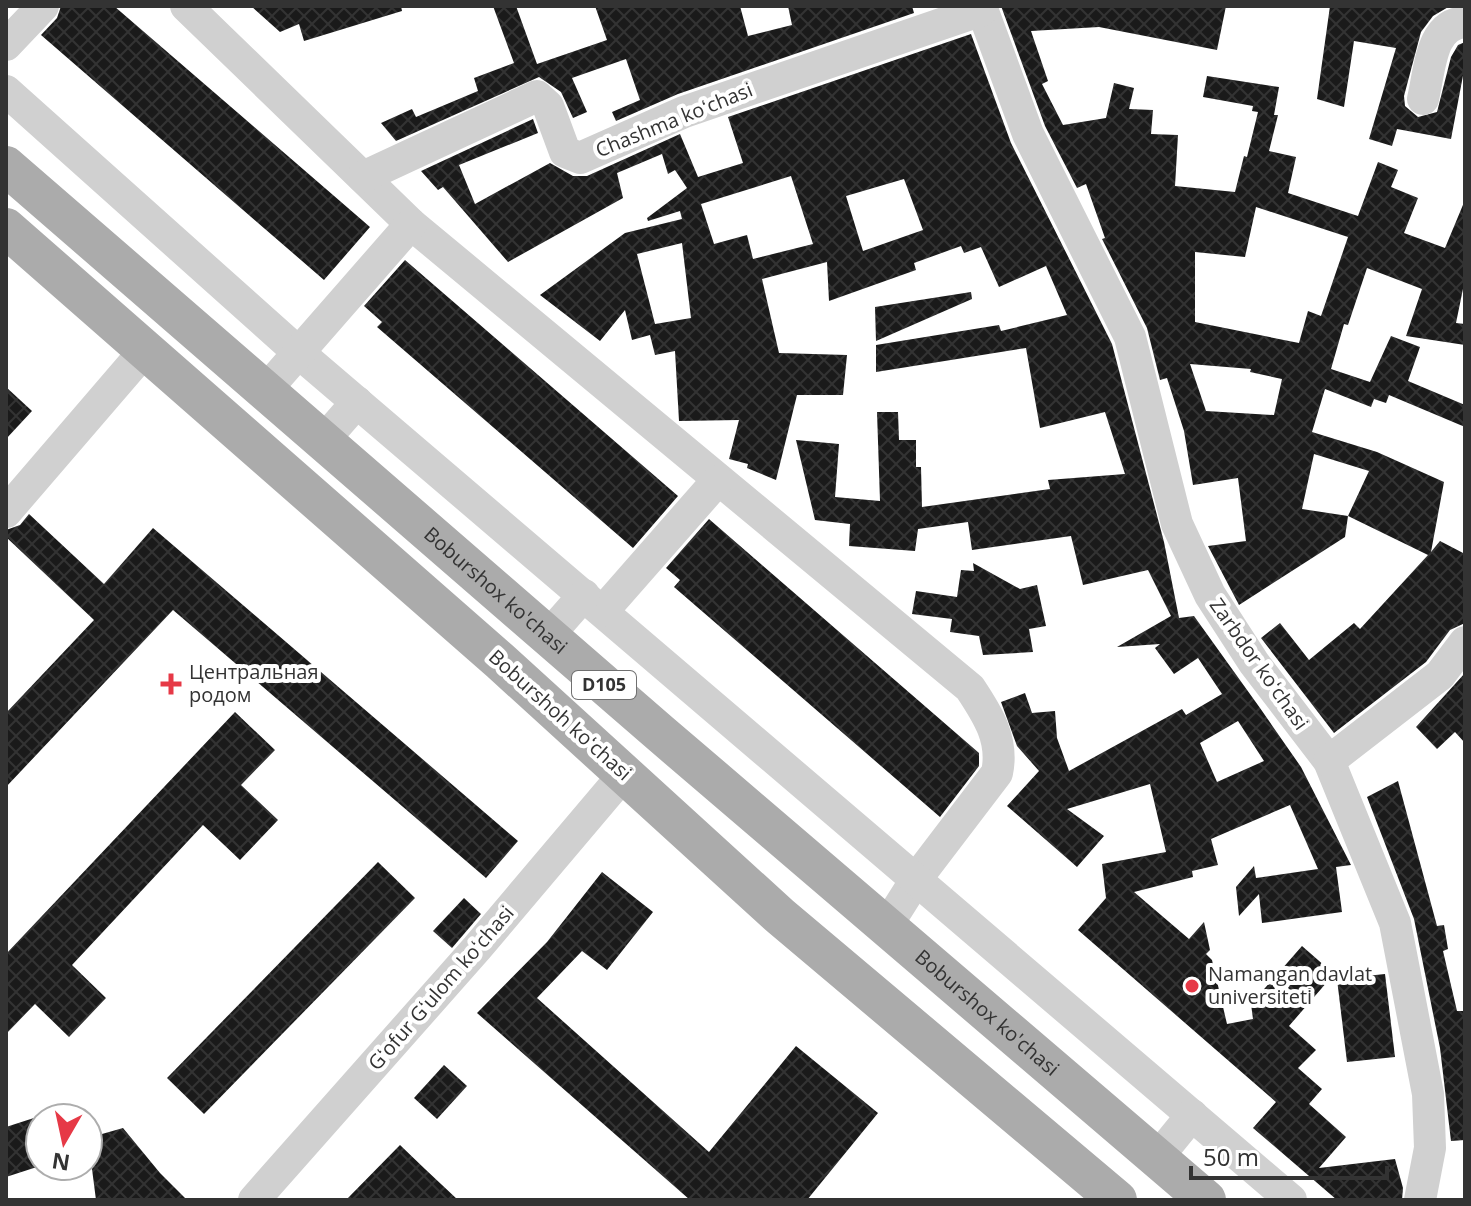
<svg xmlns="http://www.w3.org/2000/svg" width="1471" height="1206" viewBox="0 0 1471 1206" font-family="'Open Sans',sans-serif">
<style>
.building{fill:url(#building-cross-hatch);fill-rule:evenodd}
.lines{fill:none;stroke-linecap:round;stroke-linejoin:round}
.minor{stroke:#d0d0d0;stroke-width:32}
.major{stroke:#ababab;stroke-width:40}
.poi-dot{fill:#e63946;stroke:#fff;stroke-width:3}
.labels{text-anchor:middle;stroke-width:8;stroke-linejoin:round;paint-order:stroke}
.shield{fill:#fff;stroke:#707070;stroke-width:2}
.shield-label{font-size:18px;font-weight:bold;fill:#333}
.street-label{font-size:20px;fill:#333;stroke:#fff}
.poi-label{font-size:20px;fill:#333;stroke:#fff;text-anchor:start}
</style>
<defs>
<pattern id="building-cross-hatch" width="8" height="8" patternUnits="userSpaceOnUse" patternTransform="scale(2)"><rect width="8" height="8" fill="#1a1a1a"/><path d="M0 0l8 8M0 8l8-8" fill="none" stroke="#333"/></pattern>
</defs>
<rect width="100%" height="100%" fill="#fff"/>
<g class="building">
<polygon points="61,6 114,6 370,227 324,280 41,35 57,18"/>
<polygon points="251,6 401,6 402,11 304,41 299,24 280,32"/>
<polygon points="493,6 516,6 537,64 607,40 595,6 740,6 748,36 792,25 788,6 912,6 914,13 678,94 616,121 612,112 640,100 626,59 572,78 587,112 573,118 561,92 539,77 396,141 381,123 412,109 416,117 478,91 474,78 514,63"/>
<path d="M 1001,6 L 1226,6 L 1217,50 L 1099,27 L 1031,31 L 1048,81 L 1042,84 L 1063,125 L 1106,118 L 1114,83 L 1134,88 L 1129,109 L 1153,110 L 1151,134 L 1178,135 L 1175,186 L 1235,192 L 1244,156 L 1247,157 L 1258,112 L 1252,111 L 1253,106 L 1203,97 L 1207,76 L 1279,87 L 1274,115 L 1278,115 L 1269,151 L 1296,157 L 1288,193 L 1358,216 L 1378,162 L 1398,170 L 1391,187 L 1418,198 L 1404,233 L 1445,248 L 1465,200 L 1465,279 L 1456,323 L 1465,324 L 1465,345 L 1406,336 L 1422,289 L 1367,268 L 1348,325 L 1344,324 L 1331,369 L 1370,382 L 1391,336 L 1420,347 L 1408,381 L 1465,405 L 1465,427 L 1389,395 L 1386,403 L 1374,399 L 1371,407 L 1325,389 L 1312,432 L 1377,452 L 1444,482 L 1431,552 L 1440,541 L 1465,554 L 1465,623 L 1450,630 L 1426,662 L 1334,733 L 1261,638 L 1280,623 L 1309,660 L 1354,623 L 1360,629 L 1428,555 L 1348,516 L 1345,537 L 1239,605 L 1208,546 L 1246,541 L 1238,478 L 1193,485 L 1184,431 L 1167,378 L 1160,380 L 1147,328 L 1102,239 L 1105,238 L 1086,184 L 1077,188 L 1045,126 ZM 1256,207 L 1348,237 L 1321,316 L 1308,311 L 1299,343 L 1195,322 L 1195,252 L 1245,257 ZM 1190,364 L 1251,369 L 1250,372 L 1282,379 L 1274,415 L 1206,411 ZM 1314,454 L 1369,471 L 1348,516 L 1302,509 Z"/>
<polygon points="1330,6 1450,6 1433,16 1421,32 1404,96 1405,106 1418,117 1437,112 1451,57 1458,45 1465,42 1465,65 1451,139 1397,129 1392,146 1369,139 1396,48 1354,41 1344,107 1317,99"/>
<path d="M 971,34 L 1011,143 L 1112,344 L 1164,542 L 1179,618 L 1194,616 L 1260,708 L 1301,767 L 1351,865 L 1336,867 L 1342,912 L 1262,923 L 1259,894 L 1239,916 L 1236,887 L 1254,866 L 1256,878 L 1318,869 L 1290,805 L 1211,839 L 1218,865 L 1192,871 L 1193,877 L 1134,892 L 1189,939 L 1204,922 L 1210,950 L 1206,954 L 1212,960 L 1227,1024 L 1253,1019 L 1251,1004 L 1302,946 L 1334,974 L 1289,1026 L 1316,1050 L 1298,1068 L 1322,1089 L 1309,1104 L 1346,1137 L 1319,1168 L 1395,1159 L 1403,1188 L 1402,1200 L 1337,1200 L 1253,1128 L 1276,1102 L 1078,930 L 1106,898 L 1102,864 L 1166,852 L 1150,784 L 1067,809 L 1104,836 L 1077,867 L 1007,806 L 1039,771 L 1017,746 L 1001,702 L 1025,693 L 1032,713 L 1055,711 L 1057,738 L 1069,771 L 1182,709 L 1186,715 L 1222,694 L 1198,658 L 1174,674 L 1155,648 L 1160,644 L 1117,647 L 1171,616 L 1148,570 L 1083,585 L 1071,536 L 972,550 L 968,522 L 918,529 L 915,551 L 849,546 L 850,524 L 815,520 L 796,440 L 839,444 L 835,497 L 880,501 L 877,412 L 898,412 L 899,440 L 916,440 L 916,467 L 921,467 L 922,507 L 1050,489 L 1048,480 L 1125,474 L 1105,412 L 1040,428 L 1026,348 L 876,372 L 876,345 L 999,325 L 1001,331 L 1067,315 L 1046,266 L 999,287 L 981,247 L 964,253 L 961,246 L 914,263 L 916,270 L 829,301 L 827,262 L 762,279 L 779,353 L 847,355 L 843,395 L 797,395 L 776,480 L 747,468 L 748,464 L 729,459 L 739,420 L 679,421 L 675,351 L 655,355 L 650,335 L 632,340 L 625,310 L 600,341 L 540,295 L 625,233 L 682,219 L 680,211 L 648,221 L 647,218 L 687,188 L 675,170 L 668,174 L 662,154 L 617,173 L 623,198 L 508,262 L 443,187 L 438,190 L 421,171 L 533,119 L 538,133 L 459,165 L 475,204 L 550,163 L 573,176 L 587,176 L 680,134 L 698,177 L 743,163 L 728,117 ZM 791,176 L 813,244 L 753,259 L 747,235 L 714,244 L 701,204 ZM 904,179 L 923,230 L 863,251 L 846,196 ZM 682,243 L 691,318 L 655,324 L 637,254 ZM 1238,721 L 1264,761 L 1217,782 L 1200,743 Z"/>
<polygon points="405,260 678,496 633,548 377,327 382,322 364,306"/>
<polygon points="971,292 972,299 876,341 875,307"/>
<polygon points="6,387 32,411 6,439"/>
<polygon points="29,514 104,584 153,528 518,841 486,878 173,610 6,787 6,713 94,620 6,537 6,530 20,525"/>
<polygon points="709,519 979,753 979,766 940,817 674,587 680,580 666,568"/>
<polygon points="973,563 1020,589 1037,585 1046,626 1029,629 1033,652 983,655 979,636 950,632 952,619 912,614 916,591 957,597 961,570 974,571"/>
<polygon points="1465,673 1465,743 1455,732 1437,749 1416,727"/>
<polygon points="235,712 275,750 241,785 278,820 240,860 203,825 72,965 106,998 69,1037 35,1004 6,1034 6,954"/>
<polygon points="1398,781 1437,926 1444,925 1448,949 1443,951 1457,1011 1465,1011 1465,1140 1451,1141 1440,1048 1414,919 1367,797"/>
<polygon points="378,862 415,898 204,1114 167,1078"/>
<polygon points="602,872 653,912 607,970 582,951 537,998 709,1152 796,1046 878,1113 807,1200 690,1200 477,1013 547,942"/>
<polygon points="464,898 481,914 452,948 433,931"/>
<polygon points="1385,974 1395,1057 1347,1062 1337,979"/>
<polygon points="444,1065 467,1086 437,1119 414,1098"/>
<polygon points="40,1116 40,1166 6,1177 6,1127"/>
<polygon points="123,1128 160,1173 187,1200 96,1200 88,1138"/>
<polygon points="400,1145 425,1169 458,1200 346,1200"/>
</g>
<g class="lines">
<g class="minor">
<path d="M 186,6 L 411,224 L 970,688 C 988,715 1004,740 997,773 L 917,878 L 886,927"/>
<polyline points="981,6 1028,134 1130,337 1177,524 1210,595 1254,663 1329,761 1395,923 1428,1094 1430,1148 1420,1200"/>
<polyline points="6,45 43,6"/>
<polyline points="6,91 299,353 1291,1200"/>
<path d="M 1423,99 C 1430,70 1430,24 1465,22"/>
<polyline points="363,177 537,96 548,106 565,152 580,158 684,112 982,10"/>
<polyline points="265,391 411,224"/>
<polyline points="323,441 357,402"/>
<polyline points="6,512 147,348"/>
<polyline points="603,611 717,481"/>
<polyline points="548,636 584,595"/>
<polyline points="1329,761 1440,675 1465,642"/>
<polyline points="1157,1158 1192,1115"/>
<polyline points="254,1200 477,948 625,773"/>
</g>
<g class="major">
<path id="s1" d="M 6,166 L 660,733 L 1206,1200"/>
<polyline points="6,228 500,661 780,916 1117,1200"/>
</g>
</g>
<g class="poi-dot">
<path d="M167 672h8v8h8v8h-8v8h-8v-8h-8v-8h8z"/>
<circle cx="1192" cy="986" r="8"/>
</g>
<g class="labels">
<rect class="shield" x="572" y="671" width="64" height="28" rx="6"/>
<g class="shield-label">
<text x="604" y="691">D105</text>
</g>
<g class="street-label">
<text transform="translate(674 120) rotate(-22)" y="7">Chashma koʻchasi</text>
<text dy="7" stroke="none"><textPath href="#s1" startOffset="648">Boburshox ko'chasi</textPath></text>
<text transform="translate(1259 664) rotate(55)" y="7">Zarbdor koʻchasi</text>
<text transform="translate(560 715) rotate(42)" y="7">Boburshoh koʻchasi</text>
<text transform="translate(441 988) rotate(-49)" y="7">Gʻofur Gʻulom koʻchasi</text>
<text dy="7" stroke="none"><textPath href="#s1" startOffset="1296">Boburshox ko'chasi</textPath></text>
</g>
<g class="poi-label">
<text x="189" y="679">Центральная<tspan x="189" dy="23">родом</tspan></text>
<text x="1208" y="981">Namangan davlat<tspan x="1208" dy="23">universiteti</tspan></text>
</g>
</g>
<rect width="1471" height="1206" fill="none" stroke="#333333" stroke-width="16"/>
<g transform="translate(64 1142) rotate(189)"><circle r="38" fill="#ffffff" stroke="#adadad" stroke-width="2"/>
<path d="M0-6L14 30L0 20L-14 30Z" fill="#e63946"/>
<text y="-12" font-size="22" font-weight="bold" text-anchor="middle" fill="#333333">N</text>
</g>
<path d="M1191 1166v12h196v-12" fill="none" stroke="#333333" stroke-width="4"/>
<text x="1203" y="1166" font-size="24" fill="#333333" stroke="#ffffff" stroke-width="6" paint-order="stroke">50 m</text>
</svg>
